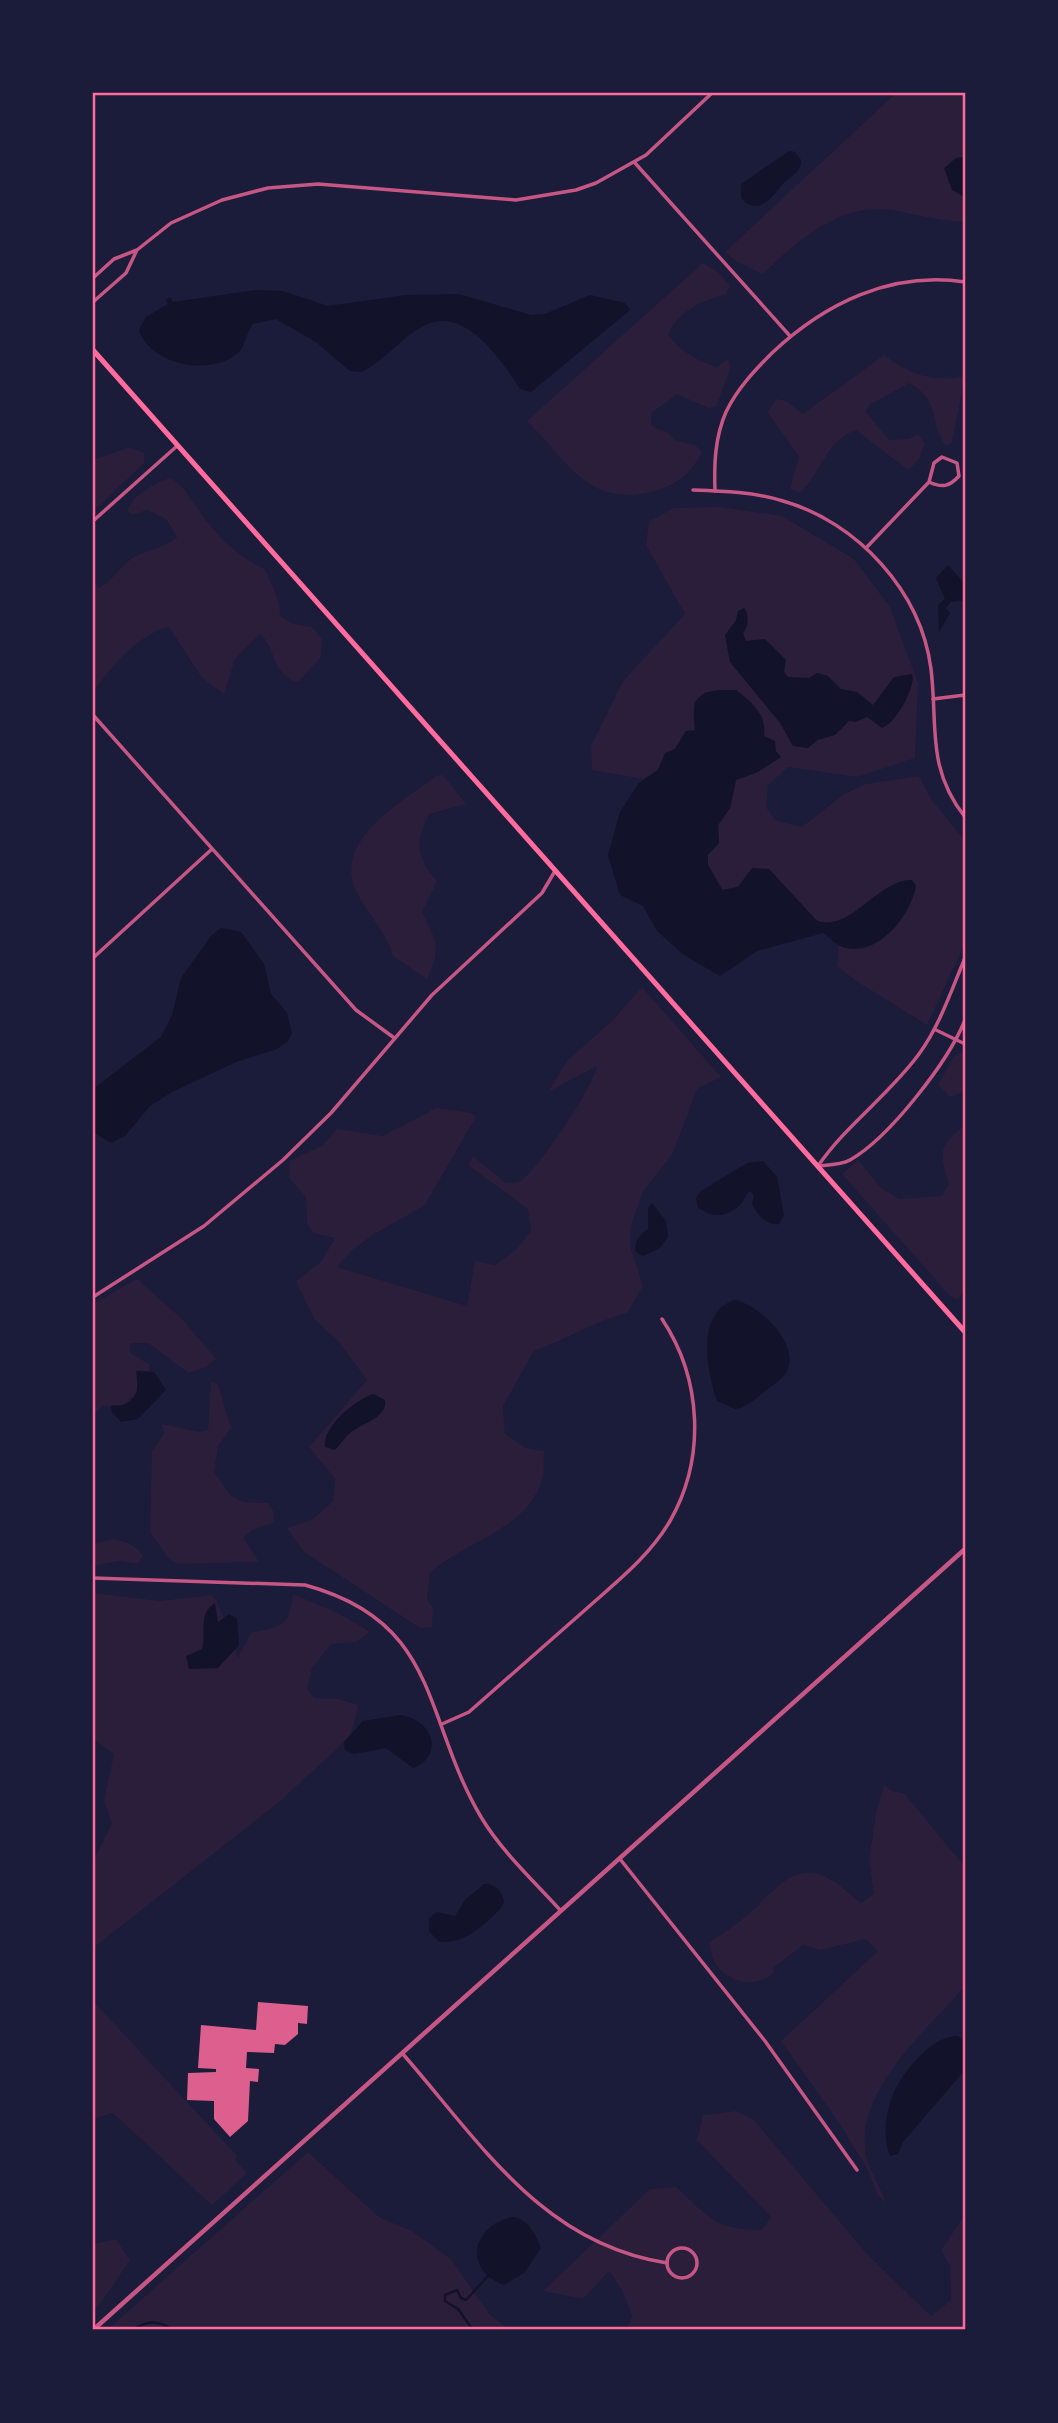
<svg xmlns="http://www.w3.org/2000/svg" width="1058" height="2423" viewBox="0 0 1058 2423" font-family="Figtree,sans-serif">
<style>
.green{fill:#2a1e3b}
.water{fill:#12122b}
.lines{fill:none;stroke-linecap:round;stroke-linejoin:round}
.stream{stroke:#12122b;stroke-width:2.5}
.building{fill:#dd5f8e}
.minor{stroke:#c65784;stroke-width:3.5}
.tertiary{stroke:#c65784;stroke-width:4.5}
.secondary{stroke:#ff6b9d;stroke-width:5}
.neatline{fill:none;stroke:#ff6b9d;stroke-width:2.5}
</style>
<rect width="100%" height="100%" fill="#1b1b3a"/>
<g class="green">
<path d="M 896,93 L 965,93 L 965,157 L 956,158 L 959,195 L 965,197 L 965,222 C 939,221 915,214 890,210 C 839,203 797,241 763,274 L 737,262 L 725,252 Z"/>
<path d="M 703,263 L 719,273 L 730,286 L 726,294 C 700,302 681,309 668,334 C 682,353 695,359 717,367 L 728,359 L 731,366 L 716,407 L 708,408 L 677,394 L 651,413 L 651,426 L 669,433 L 674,440 L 695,445 L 702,452 C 691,473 678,485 654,491 C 588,509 568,461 527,421 Z"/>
<path d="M 884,355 C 909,374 933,383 965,376 L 952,442 L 946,446 C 928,421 941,400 909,383 L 869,405 L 866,412 L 889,440 L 908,439 L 918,434 L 925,444 L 919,459 L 908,470 L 856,430 C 826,440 821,474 800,493 L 790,489 L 799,456 L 767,412 L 776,399 L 786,401 L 803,414 Z"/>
<polygon points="130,447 144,453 144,463 99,506 93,507 93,460"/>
<path d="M 169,478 C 185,484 187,495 197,508 C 215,534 237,557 265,569 L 278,600 L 281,617 L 293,624 L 312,627 L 322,639 L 321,657 L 298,682 C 272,676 276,648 260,634 L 235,659 L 224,694 L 202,678 L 169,627 C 136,635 113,666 93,692 L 93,578 L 98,588 C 112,582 115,572 127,562 C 141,550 162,550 177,537 L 166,519 L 147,510 L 132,515 L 127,511 C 133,494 153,485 169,478 Z"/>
<path d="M 720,507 L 782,516 L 854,559 L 890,607 L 918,683 L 915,758 L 857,777 L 788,767 L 768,785 L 766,807 L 775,820 L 802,827 L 844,794 L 866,784 L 919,776 L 931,799 L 965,841 L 965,943 L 927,1025 L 856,981 L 837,966 L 839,945 C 874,964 909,916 916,886 L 912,880 C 879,878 849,935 816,920 L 769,869 L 738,887 L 723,890 L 708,865 L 708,854 L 719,843 L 718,825 L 730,808 L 736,780 L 778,759 L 764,736 L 763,718 L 744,697 L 706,692 L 694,702 L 695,731 L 686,731 L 675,749 L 665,753 L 658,770 L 643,779 L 592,770 L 591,746 L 623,681 L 685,614 L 646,545 L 649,521 L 674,508 Z"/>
<path d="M 443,775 L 466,804 L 429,814 C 415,843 416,857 437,881 L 422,912 C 437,943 442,947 427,979 L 393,956 C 387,933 369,915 358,895 C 329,842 401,803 436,776 Z"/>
<path d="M 642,987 L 721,1077 L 697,1089 L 672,1155 L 643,1191 L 630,1228 L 630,1246 L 643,1286 L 627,1313 C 594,1321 566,1340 534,1351 L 503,1406 L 505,1434 L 525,1448 L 544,1451 C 543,1461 545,1474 541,1483 C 523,1532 465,1541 430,1573 L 427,1600 L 433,1608 L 432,1627 L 420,1628 L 304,1552 L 287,1528 L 313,1519 L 333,1501 L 335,1479 L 309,1447 L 367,1380 L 339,1342 L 314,1319 L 296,1281 L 321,1262 L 335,1238 L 313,1233 L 307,1223 L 306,1197 L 289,1178 L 290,1161 L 323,1145 L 337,1129 L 383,1136 L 436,1108 L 472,1113 L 476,1117 L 424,1206 L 374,1234 L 351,1251 L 337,1267 L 467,1306 L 475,1261 L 495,1265 L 516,1250 L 531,1231 L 528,1209 L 468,1165 L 473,1156 L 506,1183 C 512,1183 518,1183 522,1180 C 541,1165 592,1089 597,1066 L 548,1092 L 568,1060 L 612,1021 Z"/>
<polygon points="963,1052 965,1091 951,1097 938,1085 954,1056"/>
<path d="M 965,1125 L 965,1288 L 958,1300 L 950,1296 L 842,1174 L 858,1160 L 880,1187 L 899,1199 L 942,1196 L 949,1184 C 939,1153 938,1146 965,1125 Z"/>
<polygon points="137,1279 182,1319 216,1359 206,1367 189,1373 148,1343 131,1343 130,1353 149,1364 149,1372 139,1370 138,1391 124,1405 102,1406 93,1416 93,1304"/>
<polygon points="211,1382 218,1384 231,1428 218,1446 214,1472 231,1496 244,1502 268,1503 275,1514 273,1523 252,1530 243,1538 259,1562 178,1564 169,1559 150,1532 152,1451 164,1434 162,1424 200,1432 208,1430"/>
<path d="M 114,1539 C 127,1542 134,1545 143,1555 L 138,1564 L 119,1561 L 93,1566 L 93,1544 Z"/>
<path d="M 93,1593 L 160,1601 L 212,1595 L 217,1601 L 238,1658 L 251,1633 C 281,1626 290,1627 293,1594 L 340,1614 L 370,1632 L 356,1642 L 331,1644 L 312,1668 L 307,1689 L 314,1698 L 339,1699 L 358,1705 C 356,1713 355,1724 351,1732 C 341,1750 300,1780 283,1799 L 93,1948 L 93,1862 L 112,1823 L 104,1801 L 114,1754 L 93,1739 Z"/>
<path d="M 884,1785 L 892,1791 L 904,1793 L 965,1867 L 965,1986 C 928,2029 860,2086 865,2147 C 866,2167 880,2184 886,2203 L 877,2194 L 868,2170 L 839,2123 L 781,2041 L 878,1951 L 866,1939 L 821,1950 L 803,1945 L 772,1969 L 775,1972 C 750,1995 709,1976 710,1942 C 723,1933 738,1924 750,1913 C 771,1894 793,1861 826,1877 C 839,1883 849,1894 861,1903 L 874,1894 L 869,1861 L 876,1813 Z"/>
<polygon points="93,2001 237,2156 235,2160 247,2173 212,2205 113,2113 93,2119"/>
<path d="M 736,2111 L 753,2119 L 867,2254 L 931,2316 L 951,2300 L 950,2266 L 941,2250 L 965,2215 L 965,2330 L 627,2330 L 632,2316 L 622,2290 L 609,2271 L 583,2299 L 543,2291 L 650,2189 L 676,2187 C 708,2216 715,2230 762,2230 L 771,2217 L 697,2140 L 703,2115 Z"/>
<polygon points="308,2152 379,2217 412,2231 451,2259 490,2315 510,2330 107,2330"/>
<path d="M 116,2239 L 130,2261 C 116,2278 109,2296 93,2310 L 93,2244 Z"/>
</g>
<g class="water">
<path d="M 789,151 L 795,152 L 801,160 C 802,173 789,176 781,186 C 771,199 757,216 741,198 L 741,184 Z"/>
<polygon points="965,157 965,197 952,190 944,168 956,158"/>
<path d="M 256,290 L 283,291 L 328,306 L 406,295 L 459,294 L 531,315 L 545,314 L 590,295 L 625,303 L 630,310 L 531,392 L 520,389 C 502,361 465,304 423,326 C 401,338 385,360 362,372 L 350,371 L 316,342 L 276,319 L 253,324 C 246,333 245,347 238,353 C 210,377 150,365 139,330 L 146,317 L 168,304 L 166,300 L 170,297 L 173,302 Z"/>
<polygon points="948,565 965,584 965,600 951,602 946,608 950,613 939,632 938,605 945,599 936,578"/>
<path d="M 744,608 C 750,614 748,628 743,633 L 746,641 L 765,639 L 786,660 L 784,672 L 788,677 L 809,678 L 817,673 L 828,676 L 841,689 L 857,692 L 873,705 L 894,677 L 912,674 C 917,685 895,725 882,728 L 867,717 L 856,722 L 849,721 L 835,735 L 818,740 L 808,748 L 793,746 L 780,723 L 730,662 L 725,635 L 736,620 L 738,611 Z"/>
<path d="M 736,690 C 751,701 767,715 764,736 L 775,741 L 776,751 L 781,757 L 758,772 L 736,780 L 730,808 L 718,825 L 719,843 L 708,855 L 708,865 L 722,890 L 738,887 L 752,868 L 769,869 L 816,920 C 848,935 879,879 912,880 L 916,886 C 909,918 881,953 846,948 C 838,947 830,937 823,933 L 757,951 L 720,976 L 684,955 L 657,931 L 643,906 L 620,895 L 608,855 L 620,812 L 639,783 L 658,770 L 665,753 L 675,749 L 686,731 L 695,730 C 690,694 700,689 736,690 Z"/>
<polygon points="221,928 241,932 264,964 271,994 287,1013 292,1033 288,1041 277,1049 236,1062 172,1092 150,1106 125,1136 111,1143 93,1132 93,1089 161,1037 172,1015 181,978 211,936"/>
<path d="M 763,1161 L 777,1177 L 784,1215 L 779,1224 C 766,1226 757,1214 752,1204 L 754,1195 L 750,1191 C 745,1195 745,1200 740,1205 C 728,1217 711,1219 698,1207 L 696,1198 L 701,1191 L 747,1163 Z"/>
<path d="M 652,1203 L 666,1221 L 668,1237 L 660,1248 L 643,1256 L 636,1252 C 633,1242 640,1235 648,1229 L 648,1208 Z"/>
<path d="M 735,1300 C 760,1305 804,1347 785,1374 C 780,1381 770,1387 764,1392 C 755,1399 746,1408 735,1409 L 717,1401 C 707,1371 695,1312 735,1300 Z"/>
<path d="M 136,1371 L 154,1372 L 166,1390 L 138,1419 L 121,1422 L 112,1412 L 111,1406 C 115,1405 118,1406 122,1405 C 140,1401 138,1384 136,1371 Z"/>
<path d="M 373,1394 L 385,1400 C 388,1418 362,1423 350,1433 C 344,1438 340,1445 335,1450 L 325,1447 C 322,1427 355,1400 373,1394 Z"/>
<path d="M 215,1603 L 218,1622 L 229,1614 L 237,1619 L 239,1645 L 218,1668 L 189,1669 L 186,1656 L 202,1649 C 207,1633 197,1614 215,1603 Z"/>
<path d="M 401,1715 C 433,1720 445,1756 413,1768 L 386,1748 L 354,1754 L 345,1750 L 344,1742 L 363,1721 Z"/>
<path d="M 484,1884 C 496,1884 502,1891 504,1902 L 501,1908 C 486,1924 461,1947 438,1941 L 429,1931 L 429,1918 L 437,1912 L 455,1916 L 465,1900 Z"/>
<path d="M 958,2036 L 965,2043 L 965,2070 L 903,2142 L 898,2154 L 890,2156 C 883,2139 885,2115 892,2097 C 900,2074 932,2035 958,2036 Z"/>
<path d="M 513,2217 C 528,2219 535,2234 541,2248 L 524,2273 L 504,2285 C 462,2269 472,2225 513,2217 Z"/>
</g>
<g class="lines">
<g class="stream">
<path d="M 132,2330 C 147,2321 157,2319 173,2330"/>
<polyline points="473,2330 458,2309 445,2301 445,2295 457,2290 461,2298 466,2300 488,2276"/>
</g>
</g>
<polygon class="building" points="258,2002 308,2006 307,2024 298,2023 298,2034 285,2045 275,2044 274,2053 247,2052 246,2068 259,2069 258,2082 250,2081 248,2121 230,2137 214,2119 214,2101 187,2100 188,2073 216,2072 216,2069 198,2068 201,2025 256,2030"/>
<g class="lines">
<g class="minor">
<polyline points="635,163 790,336"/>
<polyline points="93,278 114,259 137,250 171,223 222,200 268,188 318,184 516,200 576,190 596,183 646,155 712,93"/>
<polyline points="93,302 126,273 136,252"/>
<path d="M 693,490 C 723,491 754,492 783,501 C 857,522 921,591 931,669 C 938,725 926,768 965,817"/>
<path d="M 715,491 C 714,464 715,437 726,412 C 737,389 754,371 772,353 C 825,303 891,271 965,282"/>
<polyline points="93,521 177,446"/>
<path d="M 866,548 L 929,482 C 942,488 949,487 959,476 L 957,463 L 942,457 L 934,463 L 929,482"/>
<polyline points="933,699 965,695"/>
<polyline points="93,715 356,1010 393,1037"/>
<polyline points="93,958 212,849"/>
<polyline points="936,1030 965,1044"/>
<path d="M 818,1166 C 846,1125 889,1095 919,1054 C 940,1025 951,991 965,958"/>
<path d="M 818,1166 C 827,1165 841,1165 850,1160 C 889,1138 948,1062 965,1020"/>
<polyline points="93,1297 204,1226 283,1160 331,1113 432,995 542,893 555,871"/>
<path d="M 93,1578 L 305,1585 C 441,1622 422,1717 481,1817 C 502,1852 534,1881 561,1911"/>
<path d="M 442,1724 L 469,1712 C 508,1678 546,1644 585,1610 C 615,1583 649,1557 670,1521 C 706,1458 702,1379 662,1319"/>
<polyline points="620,1859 765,2041 857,2170"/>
<path d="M 402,2053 C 480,2142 542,2244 667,2263"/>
<circle cx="682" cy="2263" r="15"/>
</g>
<polyline class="tertiary" points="93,2330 965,1549"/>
<polyline class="secondary" points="93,350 965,1332"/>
</g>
<rect width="1058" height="2423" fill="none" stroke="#1b1b3a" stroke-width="189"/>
<rect x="94" y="94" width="870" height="2234" class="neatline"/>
</svg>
